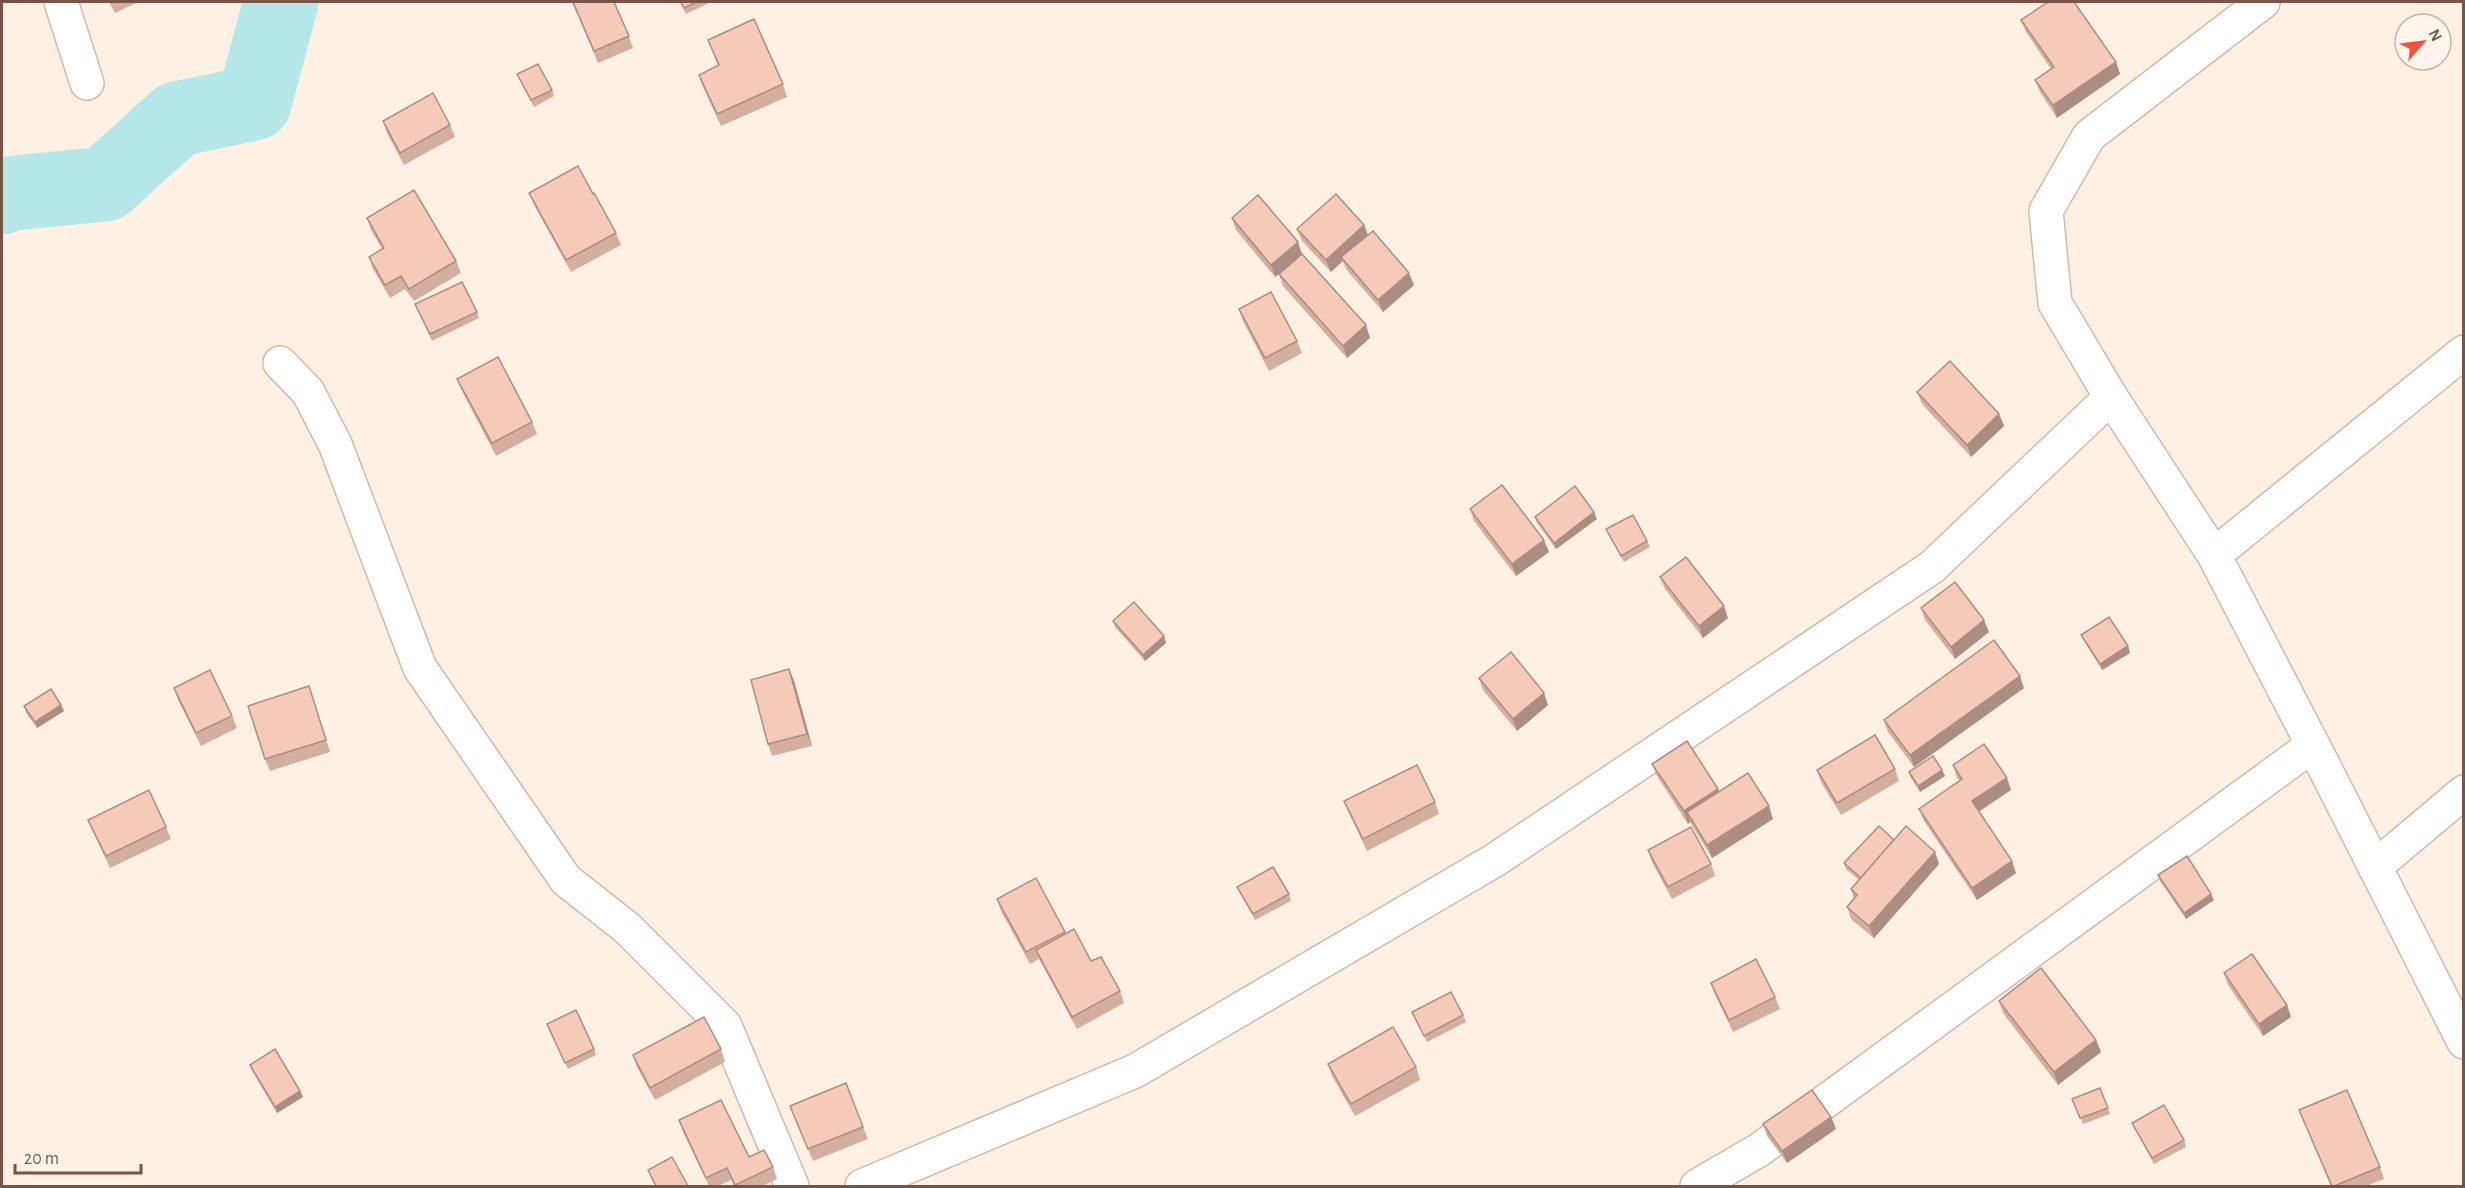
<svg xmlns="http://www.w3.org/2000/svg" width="2465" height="1188" viewBox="0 0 2465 1188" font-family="'Alegreya Sans',sans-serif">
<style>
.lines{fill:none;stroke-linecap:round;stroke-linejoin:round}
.river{stroke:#b7e8e9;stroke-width:75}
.street-casing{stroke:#d3b9ac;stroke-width:36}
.street{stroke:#fff;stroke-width:33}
.wall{fill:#d4ae9f}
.shaded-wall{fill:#ac8d82}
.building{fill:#f6cab9;stroke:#ac8d82;stroke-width:1.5}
</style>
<rect width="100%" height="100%" fill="#fef1e4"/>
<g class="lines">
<polyline class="river" points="2,197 5,194 105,184 177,119 254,103 281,2"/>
<g class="street-casing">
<g id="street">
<polyline points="61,2 87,83"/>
<polyline points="2263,2 2089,136 2046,211 2055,303 2111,397 2214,555 2313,745 2464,1042"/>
<polyline points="280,363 308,392 335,444 420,668 566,880 627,928 725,1026 792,1186"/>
<polyline points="2214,555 2464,352"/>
<polyline points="2375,867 2464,792"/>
<polyline points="862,1186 1135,1071 1495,860 1932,567 2111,397"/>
<polyline points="1697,1186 1759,1150 2313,745"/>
</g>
</g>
<use href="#street" class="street"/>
</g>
<g class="wall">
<polygon points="109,2 138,2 115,13"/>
<polygon points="572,2 629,36 633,48 598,63"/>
<polygon points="680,2 711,2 686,14"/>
<polygon points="2021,20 2116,62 2120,74 2057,118 2040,92 2035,80 2051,69 2026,32"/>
<polygon points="708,40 783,84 787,97 721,126 703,87 699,75 718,66"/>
<polygon points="517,74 552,90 554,96 534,107 520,80"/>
<polygon points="383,121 450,125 455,137 404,165 387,133"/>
<polygon points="529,193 593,194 616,233 621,245 571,272 534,205"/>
<polygon points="367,218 456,261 461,273 414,301 405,289 390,298 373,269 369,257 382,249 371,230"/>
<polygon points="1232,218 1302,254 1370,338 1347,358 1283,286 1279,274 1275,277 1236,230"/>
<polygon points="1297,229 1368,235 1414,285 1383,312 1346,269 1343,261 1331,272 1302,241"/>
<polygon points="415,304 477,312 479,318 432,341"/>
<polygon points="1239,309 1297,341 1302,353 1269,371 1243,321"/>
<polygon points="457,379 532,422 537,434 496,456 462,391"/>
<polygon points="1917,392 1999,414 2004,426 1971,457 1922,404"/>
<polygon points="1470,509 1549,552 1516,576 1474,521"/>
<polygon points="1535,517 1597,519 1556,549 1537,523"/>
<polygon points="1606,529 1647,541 1650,547 1624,562 1609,535"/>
<polygon points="1660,577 1728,618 1703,638 1665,589"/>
<polygon points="1921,608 1989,632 1955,659 1925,620"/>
<polygon points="1113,621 1164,636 1166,643 1145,661 1115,627"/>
<polygon points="2081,635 2128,646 2130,653 2102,670 2084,641"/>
<polygon points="789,669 794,681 812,746 772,756 768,744"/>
<polygon points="1479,678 1548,705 1517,731 1483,690"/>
<polygon points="309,686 330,752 270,771 265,759"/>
<polygon points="174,688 232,716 237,728 201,746 178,700"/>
<polygon points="2024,688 1914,767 1888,732 1884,720"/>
<polygon points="61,705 64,711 37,728 26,713 24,706"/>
<polygon points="1652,764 1718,789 1719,792 1773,819 1712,858 1690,822 1688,824 1657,776"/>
<polygon points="1953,765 2011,790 1979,812 2016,873 1977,900 1924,821 1919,809 1960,781 1957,778"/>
<polygon points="1895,769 1899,781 1841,815 1821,782 1817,770"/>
<polygon points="1942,770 1945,776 1920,792 1911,778 1909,772"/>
<polygon points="1344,801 1435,802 1439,814 1367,851 1349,813"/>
<polygon points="88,820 166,827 171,839 110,868 93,832"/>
<polygon points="1894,840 1939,864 1874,938 1851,919 1847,907 1854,899 1851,889 1859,880 1846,869 1844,863"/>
<polygon points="1648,850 1711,864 1715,876 1672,899 1652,862"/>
<polygon points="2158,875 2214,900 2186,919 2160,881"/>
<polygon points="1237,887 1289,894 1291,901 1255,920 1240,893"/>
<polygon points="997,899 1065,932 1065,934 1120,991 1124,1003 1077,1029 1039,959 1030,964 1001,911"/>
<polygon points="2224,973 2287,1005 2291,1017 2263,1036 2228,985"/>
<polygon points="1711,983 1775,997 1780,1009 1733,1032 1715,995"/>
<polygon points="1999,1001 2096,1040 2101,1052 2058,1085 2003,1013"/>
<polygon points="1412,1012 1463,1015 1466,1022 1427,1042"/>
<polygon points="547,1024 594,1049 596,1055 568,1069"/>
<polygon points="721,1049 725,1062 655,1100 637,1067 633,1055"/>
<polygon points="1328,1064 1416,1067 1420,1080 1355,1116 1332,1076"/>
<polygon points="250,1065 300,1091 303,1097 277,1113 252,1071"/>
<polygon points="2100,1088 2110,1114 2083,1124 2072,1099"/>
<polygon points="790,1106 863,1127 868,1139 813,1161"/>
<polygon points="2299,1110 2380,1167 2384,1179 2366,1186 2331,1186"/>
<polygon points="1831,1117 1836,1129 1787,1163 1767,1136 1763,1124"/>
<polygon points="679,1120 749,1157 773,1167 777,1179 762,1186 734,1186 731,1180 718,1186 709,1186 683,1132"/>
<polygon points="2132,1123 2184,1140 2186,1147 2154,1164 2135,1129"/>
</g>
<g class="shaded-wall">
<polygon points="2116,62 2120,74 2057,118 2053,105"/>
<polygon points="1364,225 1369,237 1341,257 1343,261 1331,272 1326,260"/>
<polygon points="1298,242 1302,254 1275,277 1271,265"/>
<polygon points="1409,273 1414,285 1383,312 1378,300"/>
<polygon points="1366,325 1370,338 1347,358 1343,346"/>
<polygon points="1999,414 2004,426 1971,457 1967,445"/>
<polygon points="1594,512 1597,519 1556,549 1554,543"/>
<polygon points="1544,540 1549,552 1516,576 1512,564"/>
<polygon points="1724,606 1728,618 1703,638 1699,626"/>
<polygon points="1984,620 1989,632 1955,659 1951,647"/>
<polygon points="1164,636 1166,643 1145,661 1143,655"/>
<polygon points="2128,646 2130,653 2102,670 2100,664"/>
<polygon points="789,669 794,681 812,746 807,734"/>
<polygon points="2020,676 2024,688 1914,767 1910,755"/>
<polygon points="1544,693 1548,705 1517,731 1513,719"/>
<polygon points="61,705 64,711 37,728 35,722"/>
<polygon points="1942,770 1945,776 1920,792 1918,786"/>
<polygon points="2007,778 2011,790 1976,813 1972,801"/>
<polygon points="1718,789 1723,801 1687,812 1690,822 1688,824 1684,811"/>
<polygon points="1769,806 1773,819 1712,858 1707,845"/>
<polygon points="1935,852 1939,864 1874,938 1869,926"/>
<polygon points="2012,861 2016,873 1977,900 1972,888"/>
<polygon points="2211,894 2214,900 2186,919 2184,913"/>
<polygon points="2287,1005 2291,1017 2263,1036 2259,1024"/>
<polygon points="2096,1040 2101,1052 2058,1085 2054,1072"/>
<polygon points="300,1091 303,1097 277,1113 275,1107"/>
<polygon points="1831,1117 1836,1129 1787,1163 1782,1151"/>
</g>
<g class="building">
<polygon points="573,2 614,2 629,36 594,51"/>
<polygon points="681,2 696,2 684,8"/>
<polygon points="2048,2 2074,2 2116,62 2053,105 2035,80 2054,67 2021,20"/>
<polygon points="754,19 783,84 717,114 699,75 719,65 708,40"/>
<polygon points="538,64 552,90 531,100 517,74"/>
<polygon points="433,93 450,125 400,153 383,121"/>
<polygon points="578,166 593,194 594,193 616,233 566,260 529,193"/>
<polygon points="414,190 456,261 409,289 401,276 385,285 369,257 384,248 367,218"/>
<polygon points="1336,194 1364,225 1326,260 1297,229"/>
<polygon points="1258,195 1298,242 1271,265 1232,218"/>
<polygon points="1373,231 1409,273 1378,300 1341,257"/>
<polygon points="1302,254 1366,325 1343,346 1279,274"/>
<polygon points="462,282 477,312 430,334 415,304"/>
<polygon points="1271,292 1297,341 1265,358 1239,309"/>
<polygon points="498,357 532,422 492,443 457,379"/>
<polygon points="1950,361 1999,414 1967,445 1917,392"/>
<polygon points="1502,485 1544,540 1512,564 1470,509"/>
<polygon points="1575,486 1594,512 1554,543 1535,517"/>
<polygon points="1633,515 1647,541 1621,556 1606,529"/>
<polygon points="1686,557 1724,606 1699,626 1660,577"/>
<polygon points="1955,582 1984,620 1951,647 1921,608"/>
<polygon points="1134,602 1164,636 1143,655 1113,621"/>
<polygon points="2109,617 2128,646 2100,664 2081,635"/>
<polygon points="1994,640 2020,676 1910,755 1884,720"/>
<polygon points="1511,652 1544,693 1513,719 1479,678"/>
<polygon points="789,669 807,734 768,744 751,680"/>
<polygon points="210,670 232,716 196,733 174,688"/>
<polygon points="309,686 326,740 265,759 248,706"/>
<polygon points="51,689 61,705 35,722 24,706"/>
<polygon points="1875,735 1895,769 1837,803 1817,770"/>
<polygon points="1687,741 1718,789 1684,811 1652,764"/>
<polygon points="1984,744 2007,778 1972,801 2012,861 1972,888 1919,809 1962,779 1953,765"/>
<polygon points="1933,756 1942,770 1918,786 1909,772"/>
<polygon points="1417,765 1435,802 1363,839 1344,801"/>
<polygon points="1748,773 1769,806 1707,845 1687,812"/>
<polygon points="149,790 166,827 106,856 88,820"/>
<polygon points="1879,826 1894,840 1861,878 1844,863"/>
<polygon points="1906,826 1935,852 1869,926 1847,907 1857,895 1851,889"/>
<polygon points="1691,827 1711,864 1668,887 1648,850"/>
<polygon points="2187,856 2211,894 2184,913 2158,875"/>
<polygon points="1273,867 1289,894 1253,914 1237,887"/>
<polygon points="1036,878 1065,932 1026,952 997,899"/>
<polygon points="1074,929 1091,961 1101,957 1120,991 1072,1017 1036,950"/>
<polygon points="2252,954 2287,1005 2259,1024 2224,973"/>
<polygon points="1756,959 1775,997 1729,1020 1711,983"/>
<polygon points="2041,968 2096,1040 2054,1072 1999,1001"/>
<polygon points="1451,992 1463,1015 1424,1036 1412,1012"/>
<polygon points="576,1010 594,1049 565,1063 547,1024"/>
<polygon points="704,1017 721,1049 650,1088 633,1055"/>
<polygon points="1393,1027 1416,1067 1351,1104 1328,1064"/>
<polygon points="275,1049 300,1091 275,1107 250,1065"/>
<polygon points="846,1083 863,1127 808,1149 790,1106"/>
<polygon points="2100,1088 2108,1108 2080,1118 2072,1099"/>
<polygon points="1812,1090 1831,1117 1782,1151 1763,1124"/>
<polygon points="2347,1090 2380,1167 2334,1186 2332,1186 2299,1110"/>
<polygon points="721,1100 749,1157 764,1150 773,1167 735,1185 727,1168 706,1178 679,1120"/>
<polygon points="2164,1105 2184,1140 2152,1158 2132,1123"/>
<polygon points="672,1157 688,1186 656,1186 648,1170"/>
</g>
<rect width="2465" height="1188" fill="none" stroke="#795347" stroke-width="6"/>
<g transform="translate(2423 42) rotate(62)"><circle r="28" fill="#fff5ec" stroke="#c9b4aa" stroke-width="1.5"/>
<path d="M0-4.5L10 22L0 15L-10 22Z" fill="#f15240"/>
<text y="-9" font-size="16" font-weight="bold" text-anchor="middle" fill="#795347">N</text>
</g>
<path d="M15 1164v9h126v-9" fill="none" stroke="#795347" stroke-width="3"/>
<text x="24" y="1164" font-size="18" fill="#795347" stroke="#fff5ec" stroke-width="4.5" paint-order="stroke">20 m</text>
</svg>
